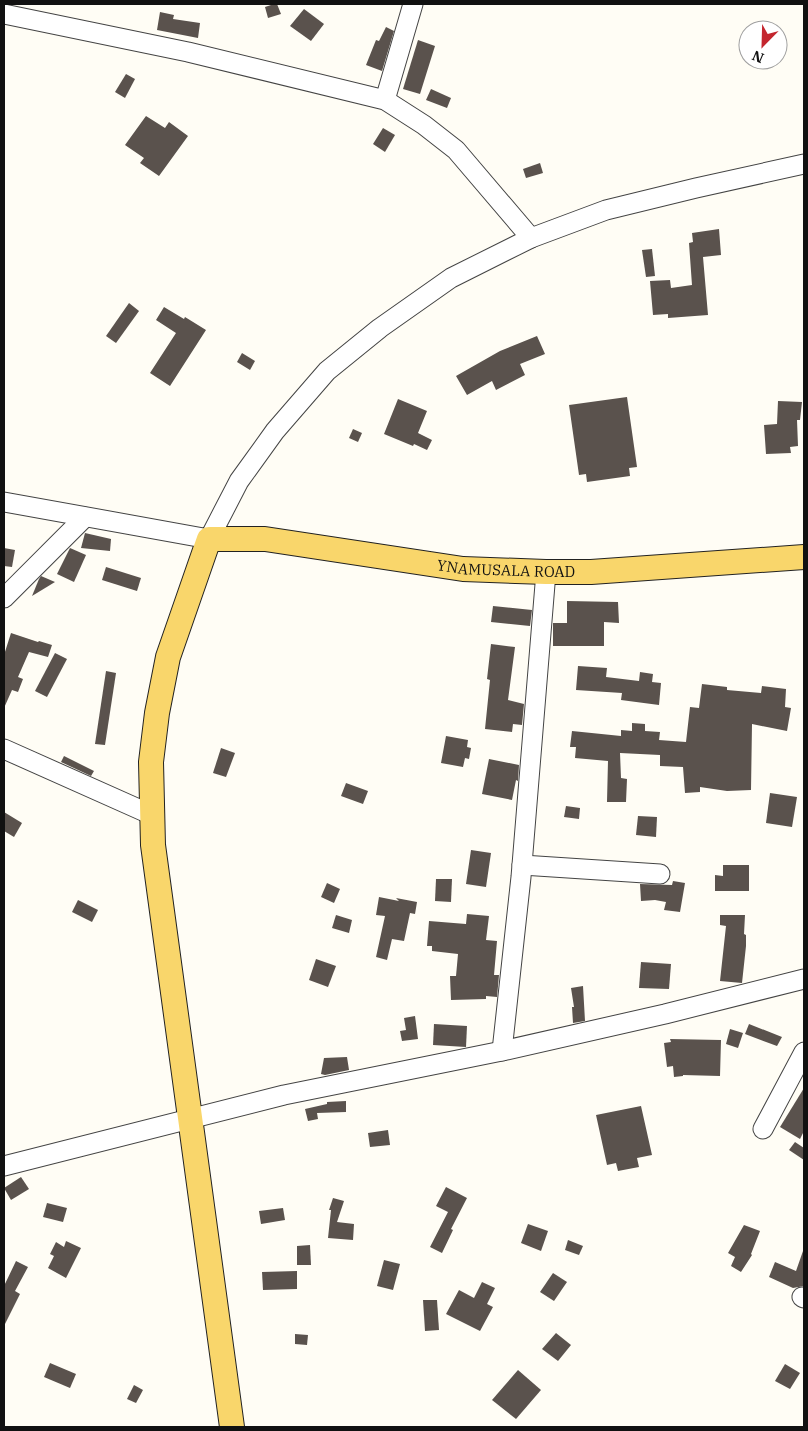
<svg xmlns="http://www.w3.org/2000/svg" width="808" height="1431" viewBox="0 0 808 1431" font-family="'IBM Plex Serif',serif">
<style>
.building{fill:#5a524d}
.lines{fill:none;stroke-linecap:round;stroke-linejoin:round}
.minor-casing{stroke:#444;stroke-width:21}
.major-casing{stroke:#222;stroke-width:26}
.minor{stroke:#fff;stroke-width:19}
.major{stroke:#f9d66b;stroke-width:24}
.labels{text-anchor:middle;stroke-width:5;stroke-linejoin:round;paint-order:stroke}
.street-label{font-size:15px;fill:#111;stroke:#fff}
</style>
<rect width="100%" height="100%" fill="#fffdf5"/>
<g class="building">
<polygon points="274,4 277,4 281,14 268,18 265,7"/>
<polygon points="304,9 324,24 311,41 290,26"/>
<polygon points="160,12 174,15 173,19 200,23 198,38 157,30"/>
<polygon points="386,27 394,31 382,71 366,65 376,40 379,41"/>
<polygon points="418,40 435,46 420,94 403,89"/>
<polygon points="126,74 135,79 125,98 115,92"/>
<polygon points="431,89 451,98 447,108 426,100"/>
<polygon points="146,116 165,128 169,122 188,136 159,176 140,163 144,158 125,145"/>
<polygon points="383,128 395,135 385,152 373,144"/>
<polygon points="540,163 543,173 526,178 523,169"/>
<polygon points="719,229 721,255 703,257 708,315 668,318 668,314 653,315 650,281 670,280 671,288 692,285 689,243 693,242 692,233"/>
<polygon points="652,249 655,276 646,277 642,250"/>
<polygon points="129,303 139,311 116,343 106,336"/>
<polygon points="164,307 184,319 185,317 206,330 170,386 150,373 176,333 156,320"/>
<polygon points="537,336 545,354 520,364 525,375 496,390 492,381 467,395 456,376 500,351"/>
<polygon points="242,353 255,361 250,370 237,362"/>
<polygon points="627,397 637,467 629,468 630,476 587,482 586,474 579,475 569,405"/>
<polygon points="398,399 427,411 418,433 432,440 427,450 414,444 413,446 384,434"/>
<polygon points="778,401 802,402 800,420 797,420 798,446 790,447 791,453 766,454 764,425 777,424"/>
<polygon points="353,429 362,433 358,442 349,438"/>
<polygon points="85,533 111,539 110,551 81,548"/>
<polygon points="4,548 15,550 12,567 4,566"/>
<polygon points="70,548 86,555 74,582 57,574"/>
<polygon points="106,567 141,578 137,591 102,580"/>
<polygon points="41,576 55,582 32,596 39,579"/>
<polygon points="567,601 618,602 619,623 604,622 604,646 553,646 553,623 567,623"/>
<polygon points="493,606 532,610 530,626 491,622"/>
<polygon points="11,633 38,642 39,641 52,645 48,657 29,652 18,677 23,679 18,692 12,690 4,708 4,655"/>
<polygon points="491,644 515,647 508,700 524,704 522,725 513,724 512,732 485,729 490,680 487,679"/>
<polygon points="55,653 67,659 47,697 35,691"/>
<polygon points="578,666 607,668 606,677 639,681 640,672 653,674 652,682 661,683 659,705 621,700 622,693 576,690"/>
<polygon points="106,671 116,673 105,745 95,744"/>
<polygon points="702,684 727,687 727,690 761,693 762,686 786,689 785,707 791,708 787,731 752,724 751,790 727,791 700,787 700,792 685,793 683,767 660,766 660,755 620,753 621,778 627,779 626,802 607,802 608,761 575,758 576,747 570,747 572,731 621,736 621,730 632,731 632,723 645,724 645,731 660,732 659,740 686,742 690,707 699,708"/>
<polygon points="446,736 468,740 467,747 471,748 469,759 465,758 463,767 441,763"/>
<polygon points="221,748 235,753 226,777 213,773"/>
<polygon points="64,756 94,771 91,776 61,762"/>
<polygon points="489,759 519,765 518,781 516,780 512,800 482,794"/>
<polygon points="346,783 368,791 363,804 341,796"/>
<polygon points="770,793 797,797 792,827 766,823"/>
<polygon points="566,806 580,808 579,819 564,817"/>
<polygon points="4,812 22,823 14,837 4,831"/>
<polygon points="638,816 657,817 656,837 636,835"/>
<polygon points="471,850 491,853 486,887 466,884"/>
<polygon points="723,865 749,865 749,891 715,891 715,875 723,876"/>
<polygon points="436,879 452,879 451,902 435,901"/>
<polygon points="673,881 685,883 680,912 664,910 666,902 655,900 641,901 640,884 672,885"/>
<polygon points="327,883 340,889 334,903 321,897"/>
<polygon points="379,897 399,901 396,898 417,902 415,914 410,913 404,941 392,939 387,960 376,957 385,916 376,915"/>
<polygon points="78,900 98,910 92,922 72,912"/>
<polygon points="467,914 489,916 486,940 497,941 494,975 499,975 497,997 486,996 486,999 451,1000 450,976 456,976 458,954 432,951 432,946 427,946 429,921 466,924"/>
<polygon points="336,915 352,920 349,933 332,928"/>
<polygon points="720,915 745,915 744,934 746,935 746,946 742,983 720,981 726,926 720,925"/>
<polygon points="316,959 336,966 328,987 309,980"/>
<polygon points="641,962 671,964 669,989 639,988"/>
<polygon points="583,986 585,1021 573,1023 572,1007 574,1007 571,988"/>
<polygon points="415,1016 418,1039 402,1041 400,1031 406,1030 404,1018"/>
<polygon points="434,1024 467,1026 466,1047 433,1045"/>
<polygon points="749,1024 782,1037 777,1046 745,1034"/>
<polygon points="730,1029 743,1033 738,1048 726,1044"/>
<polygon points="670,1039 721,1040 720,1076 683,1075 683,1076 674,1077 673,1066 667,1067 664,1043 671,1042"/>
<polygon points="347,1057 349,1070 325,1075 321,1074 324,1058"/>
<polygon points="804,1088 804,1131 800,1139 780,1127"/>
<polygon points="346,1101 346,1112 317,1113 318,1119 308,1121 305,1109 327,1104 327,1102"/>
<polygon points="641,1106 652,1155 637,1158 639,1167 618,1171 616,1163 607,1165 596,1115"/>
<polygon points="388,1130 390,1145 370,1147 368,1133"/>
<polygon points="795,1142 804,1148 804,1160 789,1150"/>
<polygon points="21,1177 29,1189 11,1200 4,1188"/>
<polygon points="446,1187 467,1198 451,1229 453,1230 442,1253 430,1247 448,1212 436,1206"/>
<polygon points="333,1198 344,1201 337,1222 354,1224 353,1240 328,1238 331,1210 329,1210"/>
<polygon points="47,1203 67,1208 63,1222 43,1217"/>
<polygon points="283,1208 285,1220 261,1224 259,1211"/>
<polygon points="528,1224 548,1231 541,1251 521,1243"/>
<polygon points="744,1225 760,1231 751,1254 752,1255 741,1272 731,1266 735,1257 728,1253"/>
<polygon points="568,1240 583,1246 579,1255 565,1250"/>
<polygon points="66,1241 81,1248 66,1278 48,1268 54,1256 50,1254 56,1242 64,1247"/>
<polygon points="310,1245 311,1265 297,1265 297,1246"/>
<polygon points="803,1251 804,1286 793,1288 769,1277 775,1262 796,1271"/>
<polygon points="384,1260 400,1264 393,1290 377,1286"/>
<polygon points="16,1261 28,1267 15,1291 20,1294 4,1326 4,1286"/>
<polygon points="297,1271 297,1289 263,1290 262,1272"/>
<polygon points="553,1273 567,1282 554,1301 540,1292"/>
<polygon points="482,1282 495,1288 487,1304 493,1307 480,1331 446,1314 459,1290 474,1298"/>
<polygon points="423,1300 437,1300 439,1330 425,1331"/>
<polygon points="556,1333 571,1345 558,1361 542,1349"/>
<polygon points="295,1334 308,1335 307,1345 295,1344"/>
<polygon points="50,1363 76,1374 70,1388 44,1377"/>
<polygon points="785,1364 800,1373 790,1389 775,1381"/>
<polygon points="518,1370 541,1390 516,1419 492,1400"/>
<polygon points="134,1385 143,1390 136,1403 127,1399"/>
</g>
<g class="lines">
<g class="minor-casing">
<g id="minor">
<polyline points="4,14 188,52 385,100 424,125 456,150 531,238"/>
<polyline points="385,100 413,4"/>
<polyline points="4,502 209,539 239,481 275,431 327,371 380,328 451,278 531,238 606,210 696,188 804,164"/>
<polyline points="4,598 85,517"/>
<polyline points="4,749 152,815"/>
<polyline points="522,865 660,874"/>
<polyline points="502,1051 521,877 546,572"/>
<polyline points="763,1129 804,1052"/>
<polyline points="4,1166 284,1095 502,1051 665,1014 804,979"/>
<polyline points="802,1297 804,1298"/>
</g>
</g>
<g class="major-casing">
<g id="major">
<path id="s1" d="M 232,1427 L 153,845 L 151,762 L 157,713 L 168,657 L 209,539 L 265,539 L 463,569 L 546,572 L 591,572 L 804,557"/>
</g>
</g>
<use href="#minor" class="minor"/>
<use href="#major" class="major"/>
</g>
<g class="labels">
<g class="street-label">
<text dy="5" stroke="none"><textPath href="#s1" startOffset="1201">YNAMUSALA ROAD</textPath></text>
</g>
</g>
<rect width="808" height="1431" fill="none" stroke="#111111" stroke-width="10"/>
<g transform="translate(763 45) rotate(203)"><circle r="24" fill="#ffffff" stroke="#a0a0a0"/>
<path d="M0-4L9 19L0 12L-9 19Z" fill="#c4262e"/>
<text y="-8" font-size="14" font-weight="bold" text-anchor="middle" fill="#111111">N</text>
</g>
</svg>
